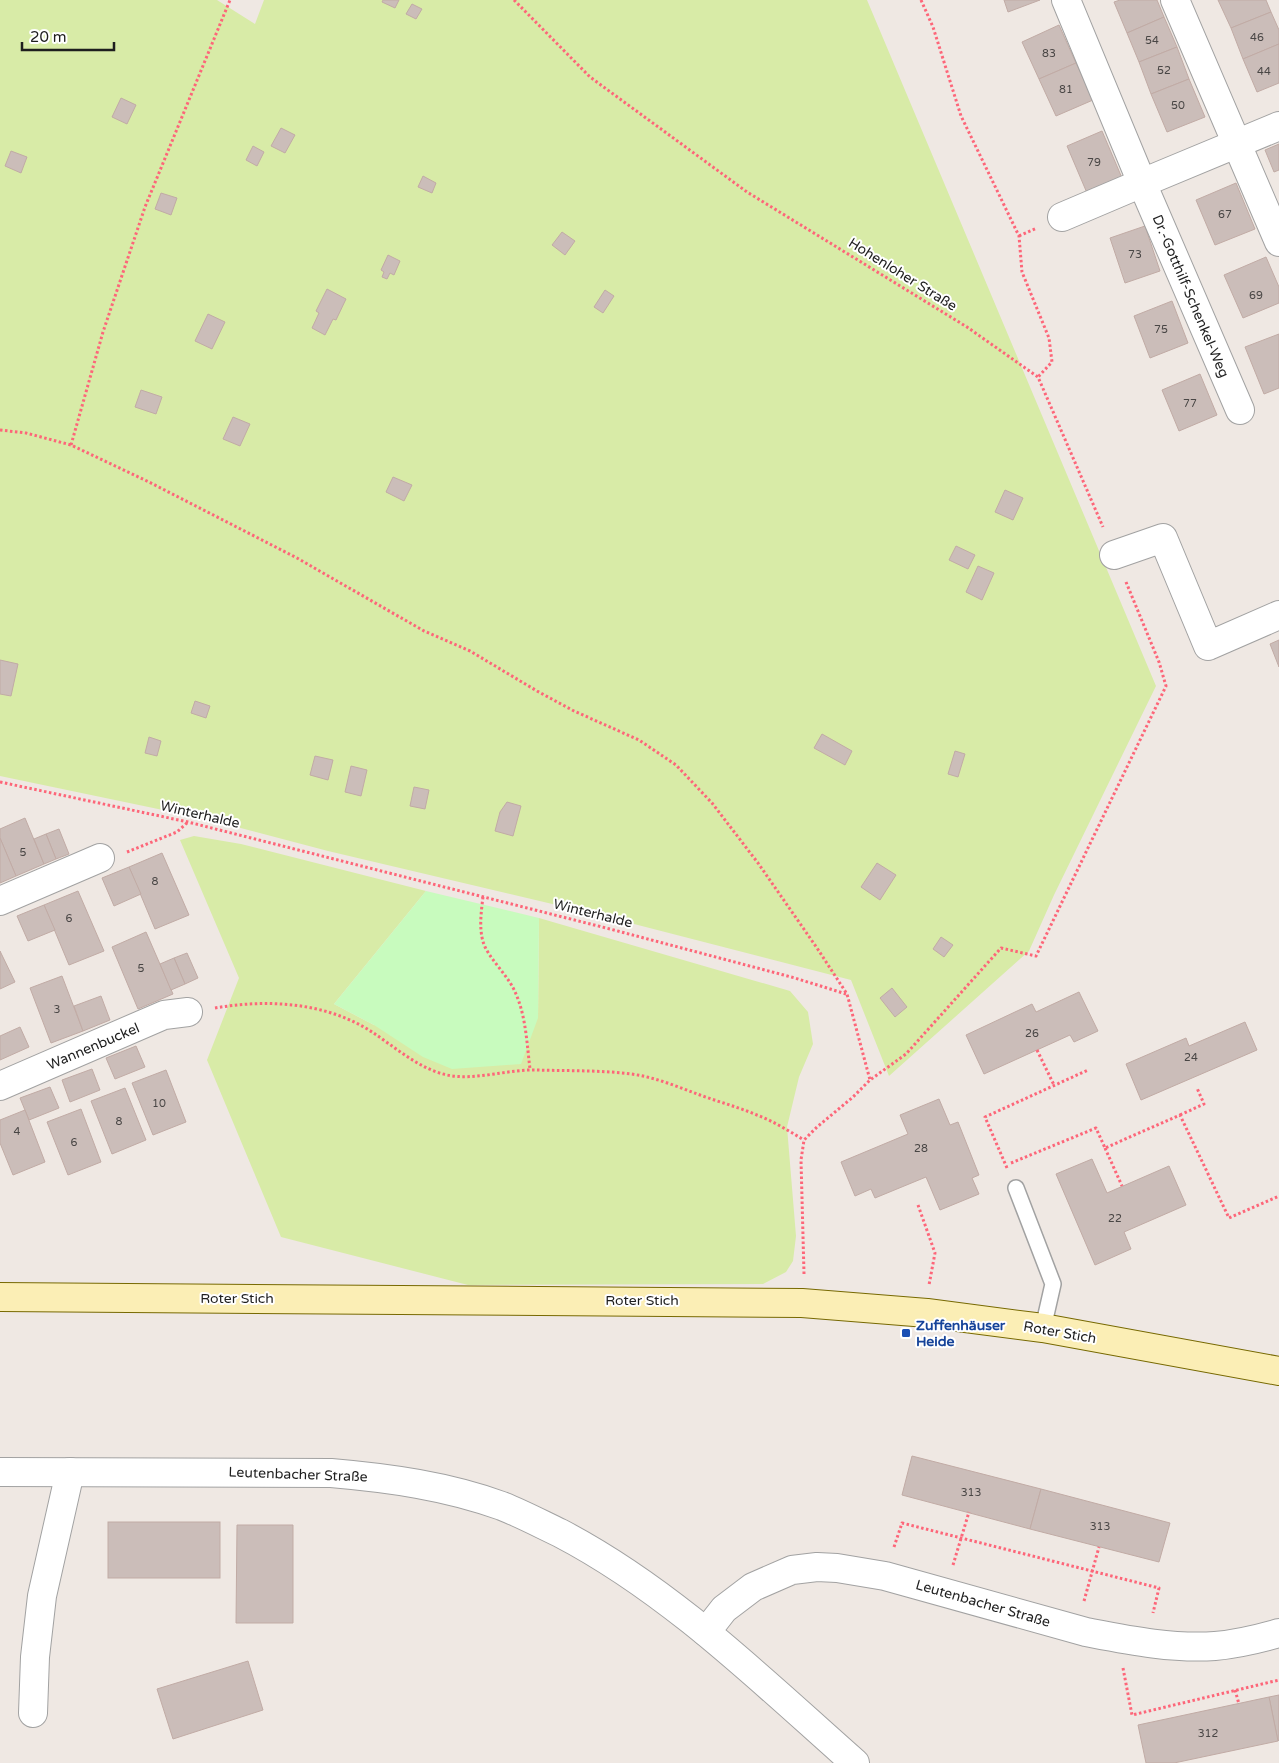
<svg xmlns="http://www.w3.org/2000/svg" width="1279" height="1763" viewBox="0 0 1279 1763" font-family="'Varela Round',sans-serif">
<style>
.grass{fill:#d8eba7}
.park{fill:#c8fbbe}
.building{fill:#cbbdb9;stroke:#c1aba5}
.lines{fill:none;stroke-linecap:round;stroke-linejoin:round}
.lane-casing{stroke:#a2a2a2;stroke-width:18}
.street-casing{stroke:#a2a2a2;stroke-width:30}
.secondary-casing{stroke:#776902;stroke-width:30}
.path{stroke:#fd6679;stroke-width:3;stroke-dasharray:2.5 2.5;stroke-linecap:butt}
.lane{stroke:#fff;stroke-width:15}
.street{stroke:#fff;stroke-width:28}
.secondary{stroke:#fbeeb5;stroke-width:28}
.transit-dot{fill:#1a4fb4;stroke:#fff;stroke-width:2}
.labels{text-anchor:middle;stroke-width:4;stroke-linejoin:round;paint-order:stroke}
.number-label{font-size:11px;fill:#494645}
.street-label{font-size:14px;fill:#1e1e1e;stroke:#fff}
.transit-label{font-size:14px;font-weight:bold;fill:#164399;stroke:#fff;text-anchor:start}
</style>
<rect width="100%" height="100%" fill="#efe8e3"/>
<g class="grass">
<polygon points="0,0 217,0 255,24 264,0 867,0 1156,686 1054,895 1029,951 889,1076 851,980 603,916 328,851 206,819 0,776"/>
<polygon points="194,836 241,844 426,891 334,1004 374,1025 538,1018 539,918 790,991 808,1012 813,1044 799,1077 787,1127 796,1236 793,1261 786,1272 763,1284 468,1285 281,1237 207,1060 239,978 180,840"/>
</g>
<polygon class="park" points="426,891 539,918 538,1018 521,1064 452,1069 423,1057 374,1025 334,1004"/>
<g class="building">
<polygon points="383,0 399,0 395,8 382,2"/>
<polygon points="1004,0 1040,0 1008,12"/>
<polygon points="1120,0 1157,0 1164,17 1127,33 1114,2"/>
<polygon points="1218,0 1266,0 1271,12 1231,28"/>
<polygon points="412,4 422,9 416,19 406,14"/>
<polygon points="1271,12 1279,30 1279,44 1243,59 1231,28"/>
<polygon points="1164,17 1177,47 1139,62 1127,33"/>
<polygon points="1059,25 1076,63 1039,79 1022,42"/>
<polygon points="1279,44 1279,83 1257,92 1243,59"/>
<polygon points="1177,47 1189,79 1151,94 1139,62"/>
<polygon points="1076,63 1093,100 1056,116 1039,79"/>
<polygon points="1189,79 1205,117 1167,132 1151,94"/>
<polygon points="121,98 136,105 127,124 112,117"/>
<polygon points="281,128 295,135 285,153 271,146"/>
<polygon points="1102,131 1122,178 1087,193 1067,146"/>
<polygon points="1279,144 1279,170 1274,172 1265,150"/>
<polygon points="253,146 264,152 257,166 246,160"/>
<polygon points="11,151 27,157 21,173 5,166"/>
<polygon points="423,176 436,183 432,193 418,187"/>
<polygon points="1236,183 1255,229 1215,245 1196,200"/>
<polygon points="161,193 177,198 171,215 155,209"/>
<polygon points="1145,226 1160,271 1125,283 1110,238"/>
<polygon points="562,232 575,241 565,255 552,245"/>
<polygon points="388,255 400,261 394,275 390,273 387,279 382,277 384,272 381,270"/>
<polygon points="1266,257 1279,287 1279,303 1243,318 1224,275"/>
<polygon points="327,289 346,299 336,320 333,319 325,335 312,328 319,313 316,311"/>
<polygon points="605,290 614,296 603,313 594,307"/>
<polygon points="1172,301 1188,343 1150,358 1134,316"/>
<polygon points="208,314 225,322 212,349 195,341"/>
<polygon points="1279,334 1279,388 1264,394 1245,347"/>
<polygon points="1200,374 1217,415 1179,431 1162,390"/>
<polygon points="141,390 162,397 156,414 135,407"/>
<polygon points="233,417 250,424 240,446 223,439"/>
<polygon points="393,477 412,485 404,501 386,492"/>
<polygon points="1005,490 1023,498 1013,520 995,512"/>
<polygon points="956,546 975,555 968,569 949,560"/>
<polygon points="978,566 994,573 982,600 966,592"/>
<polygon points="1279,640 1279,667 1270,644"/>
<polygon points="0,660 18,664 11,696 0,694"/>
<polygon points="195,701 210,706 206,718 191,713"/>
<polygon points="822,734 852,751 845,765 814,748"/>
<polygon points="149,737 161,741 157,756 145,753"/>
<polygon points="955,751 965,754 958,777 948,774"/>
<polygon points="315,756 333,760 328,780 310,775"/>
<polygon points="351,766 367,770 361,796 345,792"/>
<polygon points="414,787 429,790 425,809 410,806"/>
<polygon points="507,802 521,806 513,836 495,831 500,812"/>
<polygon points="25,818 44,864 16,876 0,838 0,829"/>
<polygon points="59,829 69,854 56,859 46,834"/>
<polygon points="46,834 56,859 44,864 34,839"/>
<polygon points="0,838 16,876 0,883"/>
<polygon points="162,853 189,915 155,929 129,867"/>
<polygon points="877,863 896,875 880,900 861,887"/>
<polygon points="129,867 141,894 114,906 102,878"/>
<polygon points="78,891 104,951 69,965 44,905"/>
<polygon points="44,905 55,930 28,941 17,916"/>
<polygon points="146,932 173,994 138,1009 112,947"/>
<polygon points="941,937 953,945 944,957 933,949"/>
<polygon points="0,951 15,982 0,989"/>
<polygon points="187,953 198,978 185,984 174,958"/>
<polygon points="174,958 185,984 171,990 160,964"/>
<polygon points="62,976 83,1031 51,1043 30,988"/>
<polygon points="892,988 907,1007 895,1017 880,998"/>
<polygon points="1079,992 1098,1031 1074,1042 1070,1035 984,1074 966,1035 1032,1004 1036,1012"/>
<polygon points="101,996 110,1020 83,1031 74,1006"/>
<polygon points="1245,1022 1257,1050 1141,1100 1126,1064 1186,1038 1189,1046"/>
<polygon points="20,1027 29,1047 0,1060 0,1036"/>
<polygon points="136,1046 145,1067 115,1079 106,1058"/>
<polygon points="92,1069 100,1090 70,1102 62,1080"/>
<polygon points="166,1070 186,1122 153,1135 132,1083"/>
<polygon points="50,1087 59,1108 29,1120 20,1098"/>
<polygon points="125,1088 146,1140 112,1154 91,1101"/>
<polygon points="939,1099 950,1125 958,1122 979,1175 972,1178 979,1194 940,1210 926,1177 875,1198 871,1189 855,1196 841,1162 908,1134 900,1115"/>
<polygon points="81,1109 101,1162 68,1175 47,1122"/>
<polygon points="25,1110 45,1162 13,1175 0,1143 0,1120"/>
<polygon points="1092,1159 1107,1193 1169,1166 1186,1205 1124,1232 1131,1249 1095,1265 1056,1174"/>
<polygon points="912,1456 1041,1489 1030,1529 902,1495"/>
<polygon points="1041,1489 1170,1523 1159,1562 1030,1529"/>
<rect x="108" y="1522" width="112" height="56"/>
<polygon points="237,1525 293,1525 293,1623 236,1623"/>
<polygon points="248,1661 263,1710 173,1739 157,1689"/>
<polygon points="1279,1695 1279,1740 1278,1741 1269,1697"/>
<polygon points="1269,1697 1278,1741 1174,1763 1146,1763 1138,1725"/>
</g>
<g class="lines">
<g class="lane-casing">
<polyline id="lane" points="1016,1188 1053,1284 1043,1328"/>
</g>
<g class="street-casing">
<g id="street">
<polyline points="1066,0 1142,183 1279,126"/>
<polyline points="1175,0 1279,242"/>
<polyline points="1062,217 1142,183 1240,410"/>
<polyline points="1114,555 1163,538 1208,646 1279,615"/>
<polyline points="0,901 100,858"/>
<polyline points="0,1086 164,1015 188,1012"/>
<path d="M 0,1472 L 331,1473 C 389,1478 447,1486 502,1506 C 522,1514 541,1524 560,1533 C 671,1591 762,1681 855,1763"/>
<path d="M 706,1632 L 724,1609 L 753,1587 L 792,1570 L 817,1567 L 837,1568 L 885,1576 L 1086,1632 C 1128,1640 1172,1649 1215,1646 C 1237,1644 1258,1639 1279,1633"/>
<polyline points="33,1713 35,1657 42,1596 70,1472"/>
</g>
</g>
<g class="secondary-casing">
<polyline id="secondary" points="0,1297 802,1303 927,1313 1043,1328 1279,1371"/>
</g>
<g class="path">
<polyline points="514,0 590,77 747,192 967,327 1038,377 1103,527"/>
<polyline points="921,0 933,27 961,116 1019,236 1022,272 1049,338 1052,362 1038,377"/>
<polyline points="1019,236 1037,228"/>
<polyline points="0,430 26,433 71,445 149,482 297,558 424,631 470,651 537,691 574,711 639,740 676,765 712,803 758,863 817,948 847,994 870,1080"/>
<polyline points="71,445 103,332 145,207 230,0"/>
<polyline points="0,782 188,822 610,929 795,978 846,994"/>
<polyline points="127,852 177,832 188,822"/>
<path d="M 483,897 C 481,913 478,934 486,949 C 495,965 509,977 516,994 C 526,1017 527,1045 530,1069"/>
<path d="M 215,1008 C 268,999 326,1002 372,1032 C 395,1047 419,1069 447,1075 C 475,1081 508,1069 537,1070 C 568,1071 600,1070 631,1074 C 655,1077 678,1087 700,1095 C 719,1102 738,1107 757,1115 C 773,1121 789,1131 804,1140"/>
<polyline points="1037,1050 1054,1085"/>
<polyline points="1180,1115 1204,1104 1197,1088"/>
<polyline points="1105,1148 1122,1186"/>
<polyline points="1011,1163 1096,1128 1105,1148 1180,1115 1229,1218 1279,1196"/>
<polyline points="1007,1168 985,1117 1088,1070"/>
<polyline points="918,1205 935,1253 929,1285"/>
<polyline points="804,1274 801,1160 804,1140 817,1127 853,1097 870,1080 906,1054 1001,948 1036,956 1166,686 1159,662 1126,582"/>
<polyline points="894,1547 902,1523 1159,1588 1153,1613"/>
<polyline points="953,1565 969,1512"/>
<polyline points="1084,1601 1099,1547"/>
<polyline points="1123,1668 1132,1715 1279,1680"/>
<polyline points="1235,1690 1239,1704"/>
</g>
<use href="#lane" class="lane"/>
<use href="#street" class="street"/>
<use href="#secondary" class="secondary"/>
</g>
<rect class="transit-dot" x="901" y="1328" width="10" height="10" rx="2.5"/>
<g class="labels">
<g class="number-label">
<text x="1257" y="41">46</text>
<text x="1152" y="44">54</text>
<text x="1049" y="57">83</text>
<text x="1164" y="74">52</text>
<text x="1264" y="75">44</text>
<text x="1066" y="93">81</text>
<text x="1178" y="109">50</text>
<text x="1094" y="166">79</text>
<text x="1225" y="218">67</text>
<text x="1135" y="258">73</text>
<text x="1256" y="299">69</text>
<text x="1161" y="333">75</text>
<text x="1190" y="407">77</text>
<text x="23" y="856">5</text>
<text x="155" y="885">8</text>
<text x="69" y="922">6</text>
<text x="141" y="972">5</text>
<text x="57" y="1013">3</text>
<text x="1032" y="1037">26</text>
<text x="1191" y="1061">24</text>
<text x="159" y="1107">10</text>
<text x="119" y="1125">8</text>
<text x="17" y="1135">4</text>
<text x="74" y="1146">6</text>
<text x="921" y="1152">28</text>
<text x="1115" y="1222">22</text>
<text x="971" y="1496">313</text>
<text x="1100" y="1530">313</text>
<text x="1208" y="1737">312</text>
</g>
<g class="street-label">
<text transform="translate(903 274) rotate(32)" y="5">Hohenloher Straße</text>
<text transform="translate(1191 296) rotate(67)" y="5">Dr.-Gotthilf-Schenkel-Weg</text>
<text transform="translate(200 814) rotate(13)" y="5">Winterhalde</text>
<text transform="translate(593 913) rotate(14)" y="5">Winterhalde</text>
<text transform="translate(93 1046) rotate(-23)" y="5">Wannenbuckel</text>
<text x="237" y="1303">Roter Stich</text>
<text x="642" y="1305">Roter Stich</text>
<text transform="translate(1060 1332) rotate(10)" y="5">Roter Stich</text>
<text transform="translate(298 1474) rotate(2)" y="5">Leutenbacher Straße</text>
<text transform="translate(983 1603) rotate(16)" y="5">Leutenbacher Straße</text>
</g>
<g class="transit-label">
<text x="916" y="1330">Zuffenhäuser<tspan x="916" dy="16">Heide</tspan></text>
</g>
</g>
<path d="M22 42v8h92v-8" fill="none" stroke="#1e1e1e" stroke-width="2.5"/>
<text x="30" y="42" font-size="15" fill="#1e1e1e" stroke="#ffffff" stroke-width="4" paint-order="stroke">20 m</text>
</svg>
